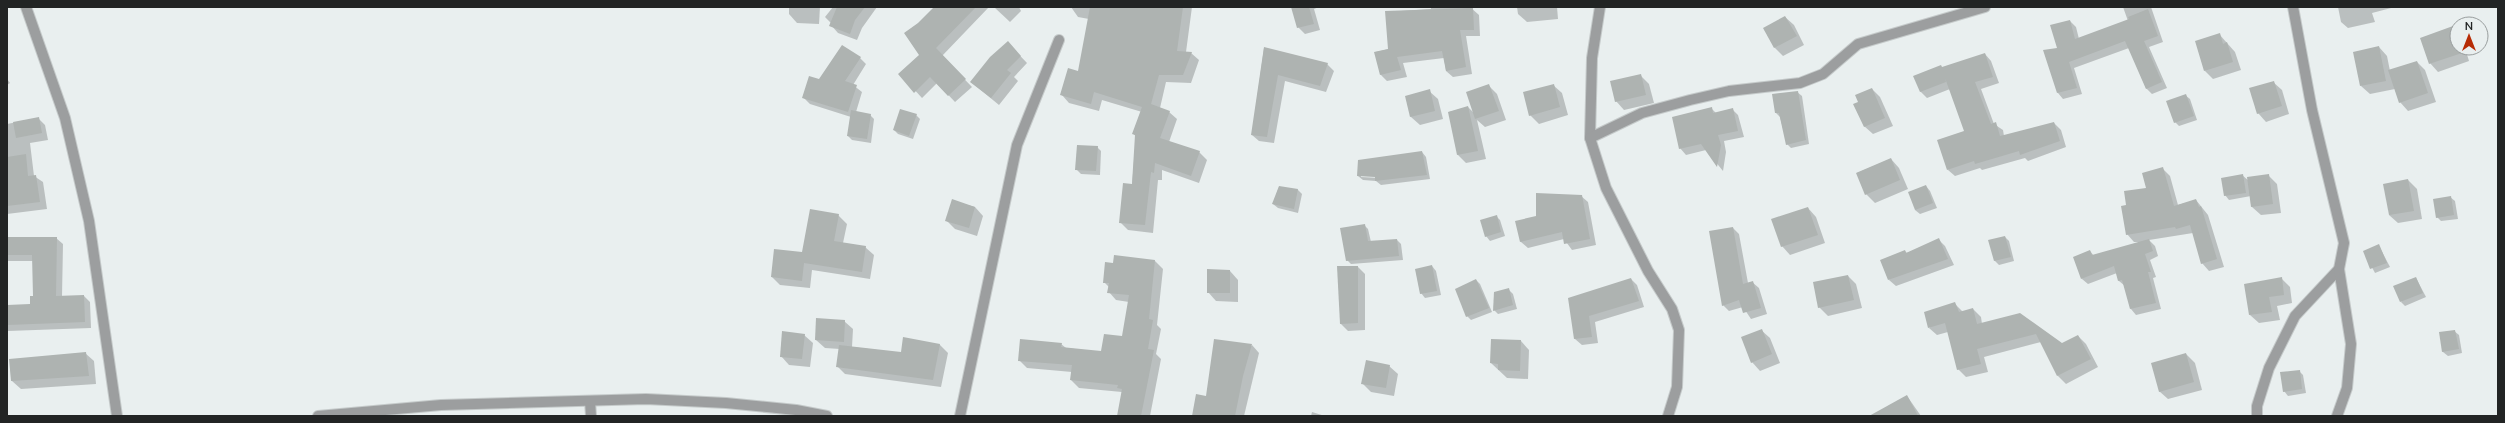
<svg xmlns="http://www.w3.org/2000/svg" width="2505" height="423" viewBox="0 0 2505 423" font-family="Mulish,sans-serif">
<style>
.shadow{fill:#0003;fill-rule:evenodd}
.building{fill:#aeb3b1}
.lines{fill:none;stroke-linecap:round;stroke-linejoin:round}
.street-casing{stroke:#c5caca;stroke-width:12}
.street{stroke:#9c9e9f;stroke-width:10}
</style>
<rect width="100%" height="100%" fill="#e9efef"/>
<g class="shadow">
<polygon points="789,7 820,7 819,24 797,23 789,14"/>
<polygon points="833,7 877,7 862,28 857,40 838,33 831,25 831,23 825,17"/>
<polygon points="935,7 989,7 942,56 972,87 955,102 937,83 922,98 900,74 920,56 919,24"/>
<polygon points="994,7 1019,7 1021,11 1010,22"/>
<polygon points="1071,7 1192,7 1186,52 1191,53 1199,60 1191,83 1166,82 1160,108 1169,112 1177,119 1169,142 1199,152 1207,160 1199,183 1162,170 1162,180 1158,180 1153,233 1128,230 1120,222 1132,185 1136,137 1134,134 1142,112 1102,100 1099,111 1069,103 1062,95 1079,72 1089,19 1078,17"/>
<polygon points="1292,7 1319,7 1314,9 1320,30 1305,34 1298,27"/>
<polygon points="1431,7 1470,7 1479,15 1480,36 1466,36 1472,74 1453,77 1446,71 1444,58 1403,63 1407,77 1387,81 1381,75 1376,52 1389,49 1386,12 1431,9"/>
<polygon points="1517,7 1557,7 1558,19 1527,22 1518,14"/>
<polygon points="2123,7 2151,7 2163,42 2149,47 2167,88 2152,94 2146,88 2129,48 2074,68 2082,94 2063,99 2058,93 2058,48 2070,21 2076,27 2079,39 2128,21"/>
<polygon points="2338,7 2395,7 2372,13 2375,22 2348,28 2341,22"/>
<polygon points="1785,17 1794,25 1804,45 1783,56 1775,48 1764,29"/>
<polygon points="2452,28 2457,32 2457,48 2465,48 2469,61 2438,72 2430,63"/>
<polygon points="2219,34 2235,52 2241,70 2213,79 2205,71"/>
<polygon points="1008,43 1027,63 1014,77 1018,81 999,105 971,82"/>
<polygon points="2379,47 2387,56 2390,71 2417,62 2425,70 2436,102 2408,111 2400,102 2395,89 2370,94 2361,86"/>
<polygon points="1264,48 1327,64 1334,71 1326,92 1285,81 1274,143 1259,141 1252,135"/>
<polygon points="1985,54 1991,61 1999,83 1981,89 1994,124 2003,130 2004,136 2054,123 2061,130 2066,147 2028,161 2025,158 1982,170 1980,168 1955,176 1948,170 1965,131 1950,89 1927,98 1920,91 1942,68"/>
<polygon points="860,58 866,64 853,85 862,92 856,112 870,115 874,119 871,143 852,140 848,136 851,117 810,104 803,97 820,81"/>
<polygon points="1640,75 1649,84 1654,103 1624,110 1616,101"/>
<polygon points="7,79 10,83 7,85"/>
<polygon points="2273,82 2282,90 2289,114 2266,122 2258,113"/>
<polygon points="1553,85 1562,93 1568,115 1539,124 1530,115"/>
<polygon points="1489,86 1497,94 1506,120 1485,127 1477,120 1486,159 1466,163 1458,155 1449,112 1468,107 1474,113"/>
<polygon points="1872,89 1880,97 1893,126 1873,134 1864,126 1859,102"/>
<polygon points="1429,91 1438,99 1443,119 1420,125 1411,117 1406,97"/>
<polygon points="1797,92 1802,96 1809,144 1791,148 1787,144 1780,117 1776,113"/>
<polygon points="2185,95 2190,99 2197,120 2179,126 2175,122"/>
<polygon points="1711,108 1716,113 1732,109 1738,115 1744,137 1724,141 1726,152 1723,171 1706,150 1686,155 1680,148"/>
<polygon points="916,115 920,119 913,139 898,134 894,130"/>
<polygon points="38,118 45,125 48,140 30,143 34,176 43,182 47,209 7,214 7,124"/>
<polygon points="1097,147 1101,151 1100,175 1081,174 1076,169"/>
<path d="M 1422,152 L 1426,157 L 1430,179 L 1381,185 L 1376,181 L 1363,180 L 1358,176 ZM 1361,175 L 1380,176 L 1380,178 L 1361,177 Z"/>
<polygon points="1891,159 1899,168 1908,189 1875,203 1866,194 1857,173"/>
<polygon points="2162,168 2170,176 2178,205 2196,200 2208,215 2224,267 2209,271 2202,263 2193,233 2149,240 2155,246 2158,256 2150,260 2156,277 2153,278 2161,309 2136,315 2131,309 2125,286 2119,281 2117,273 2088,284 2082,279 2090,251 2094,256 2143,242 2134,242 2127,234 2127,206 2147,189"/>
<polygon points="2242,175 2249,181 2268,175 2277,184 2281,213 2261,215 2252,207 2251,196 2229,200 2225,195"/>
<polygon points="2408,180 2417,189 2422,219 2398,223 2389,215"/>
<polygon points="1926,186 1930,191 1937,208 1920,214 1915,210"/>
<polygon points="1279,187 1298,190 1302,194 1298,213 1278,208 1273,204"/>
<polygon points="1581,196 1588,202 1596,245 1572,250 1564,239 1528,248 1521,242 1517,222 1537,217"/>
<polygon points="2450,197 2455,201 2458,219 2441,221 2437,217"/>
<polygon points="953,201 975,207 983,216 977,236 955,229 947,221"/>
<polygon points="1808,208 1816,217 1825,243 1790,255 1782,246"/>
<polygon points="838,215 847,224 843,243 865,247 874,255 870,279 812,270 810,288 780,285 772,277 803,253"/>
<polygon points="1496,216 1500,220 1505,236 1490,241 1486,236"/>
<polygon points="1364,225 1368,229 1371,242 1397,240 1401,244 1403,260 1351,264 1347,260"/>
<polygon points="1733,228 1739,234 1748,283 1752,282 1759,288 1767,314 1751,319 1743,307 1729,311 1723,305"/>
<polygon points="2005,237 2009,241 2014,261 1999,265 1995,261 1989,241"/>
<polygon points="56,238 63,244 62,297 84,296 90,302 91,328 8,331 7,306 31,305 34,297 33,261 7,261 7,239"/>
<polygon points="1939,240 1945,246 1954,265 1896,286 1889,280 1905,251 1907,253"/>
<polygon points="2379,246 2390,267 2375,273 2364,252"/>
<polygon points="1155,261 1163,269 1157,325 1161,329 1156,354 1161,359 1150,416 1118,416 1122,392 1079,388 1071,380 1072,372 1027,368 1019,360 1061,344 1066,348 1102,352 1123,337 1129,302 1116,300 1109,292 1109,287 1104,282"/>
<polygon points="1432,266 1436,271 1441,295 1425,298 1421,293"/>
<polygon points="1338,267 1358,267 1365,274 1365,330 1348,331 1341,324"/>
<polygon points="1230,271 1238,280 1238,302 1216,301 1208,292"/>
<polygon points="1848,276 1856,284 1862,308 1828,316 1819,307"/>
<polygon points="2281,278 2290,287 2292,303 2277,306 2280,320 2259,323 2250,315 2245,285"/>
<polygon points="2416,278 2426,297 2405,306 2401,302"/>
<polygon points="1631,279 1637,285 1644,307 1595,322 1598,343 1582,345 1575,339 1569,299"/>
<polygon points="1476,280 1480,284 1492,312 1471,320 1467,316"/>
<polygon points="1509,290 1513,294 1517,309 1498,314 1494,310"/>
<polygon points="1955,304 1963,312 1973,309 1981,317 1982,324 2020,314 2062,344 2078,336 2086,344 2098,367 2066,384 2058,376 2041,342 1984,357 1988,372 1966,377 1958,369 1948,332 1937,335 1929,328"/>
<polygon points="844,321 853,329 852,347 902,353 904,338 940,345 948,353 941,387 845,374 837,366 840,349 825,348 816,340"/>
<polygon points="1761,330 1770,338 1780,363 1760,371 1752,362"/>
<polygon points="2454,331 2459,335 2462,353 2448,356 2443,352 2440,333"/>
<polygon points="804,335 813,343 810,367 789,365 781,356"/>
<polygon points="1521,341 1529,350 1528,379 1507,378 1491,363"/>
<polygon points="1252,345 1259,353 1244,416 1193,416"/>
<polygon points="85,353 94,361 96,384 21,389 12,381 10,360"/>
<polygon points="2186,354 2195,363 2202,390 2168,399 2159,391"/>
<polygon points="1389,366 1398,374 1394,396 1371,392 1362,383"/>
<polygon points="2299,371 2303,375 2306,393 2288,396 2284,391"/>
<polygon points="1907,396 1921,416 1871,416"/>
<polygon points="1312,412 1325,416 1311,416"/>
</g>
<g class="building">
<polygon points="837,7 865,7 855,20 850,34 829,26"/>
<polygon points="934,7 976,7 936,48 966,79 948,96 930,77 914,93 898,74 919,55 904,33 918,23"/>
<polygon points="1090,7 1183,7 1177,51 1192,52 1183,75 1159,75 1151,104 1170,111 1160,138 1200,151 1191,176 1155,163 1154,173 1151,172 1145,225 1119,223 1123,183 1132,184 1135,135 1132,134 1142,107 1094,92 1091,104 1060,95 1068,68 1078,71"/>
<polygon points="1291,7 1309,7 1314,24 1297,28"/>
<polygon points="1473,8 1474,30 1460,30 1466,67 1446,71 1442,51 1397,57 1401,70 1380,75 1374,52 1388,49 1385,11"/>
<polygon points="2148,9 2158,36 2144,41 2162,82 2146,89 2125,41 2069,62 2077,88 2057,93 2043,50 2057,48 2050,25 2070,20 2075,39 2129,19 2128,17"/>
<polygon points="1785,16 1797,36 1774,48 1763,28"/>
<polygon points="2453,26 2457,39 2457,48 2460,48 2462,53 2429,64 2420,38"/>
<polygon points="2220,33 2223,44 2227,42 2233,62 2204,71 2195,41"/>
<polygon points="1008,41 1021,56 1007,70 1011,73 991,98 970,82 990,57"/>
<polygon points="842,45 861,57 845,81 857,85 848,112 802,98 809,76 819,79"/>
<polygon points="2379,46 2386,81 2360,86 2353,52"/>
<polygon points="1264,47 1328,63 1320,86 1278,75 1267,137 1251,135"/>
<polygon points="1985,53 1993,77 1975,82 1991,124 1996,122 2000,136 2054,122 2060,141 2020,155 2019,151 1975,164 1974,161 1947,170 1937,140 1964,131 1945,78 1946,82 1920,92 1913,76 1941,65 1942,67"/>
<polygon points="2417,61 2428,93 2399,103 2388,70"/>
<polygon points="1641,74 1646,95 1615,102 1610,81"/>
<polygon points="2274,81 2282,106 2257,114 2249,88"/>
<polygon points="1489,84 1499,111 1475,119 1466,92"/>
<polygon points="1554,84 1560,107 1529,116 1523,92"/>
<polygon points="1872,88 1885,118 1864,127 1853,104 1858,102 1855,95"/>
<polygon points="1430,89 1435,111 1410,117 1405,96"/>
<polygon points="1798,91 1806,140 1786,145 1779,113 1775,113 1772,94"/>
<polygon points="2186,94 2194,116 2174,123 2166,101"/>
<polygon points="1468,106 1478,151 1457,155 1448,112"/>
<polygon points="1712,107 1713,113 1733,108 1738,131 1718,135 1721,145 1717,167 1701,144 1679,149 1672,117"/>
<polygon points="900,109 917,114 909,136 893,130"/>
<polygon points="851,110 871,114 867,139 847,136"/>
<polygon points="39,117 42,133 16,138 13,122"/>
<polygon points="1077,145 1098,146 1096,171 1075,170"/>
<polygon points="1422,151 1427,175 1375,181 1375,177 1357,176 1358,160"/>
<polygon points="26,154 28,176 36,175 40,202 7,206 7,157"/>
<polygon points="1891,158 1900,180 1865,195 1856,173"/>
<polygon points="2163,167 2174,206 2196,199 2199,207 2201,206 2217,259 2201,264 2190,225 2176,229 2175,227 2126,235 2121,206 2126,205 2124,191 2146,188 2142,173"/>
<polygon points="2243,174 2246,193 2224,196 2221,178"/>
<polygon points="2269,174 2273,204 2251,207 2247,177"/>
<polygon points="2408,179 2414,211 2389,215 2383,184"/>
<polygon points="1926,185 1933,203 1915,210 1908,192"/>
<polygon points="1279,186 1298,189 1294,209 1272,204"/>
<polygon points="1536,193 1582,195 1590,239 1564,244 1562,232 1520,242 1515,221 1536,216"/>
<polygon points="2451,196 2454,215 2436,218 2433,199"/>
<polygon points="952,199 975,207 969,228 945,221"/>
<polygon points="1808,207 1818,235 1781,247 1771,219"/>
<polygon points="810,209 839,214 834,241 866,246 862,272 804,263 802,281 771,277 774,249 802,252"/>
<polygon points="1497,215 1501,232 1485,237 1480,220"/>
<polygon points="1365,224 1368,241 1397,239 1399,256 1346,261 1340,228"/>
<polygon points="1733,227 1743,284 1753,281 1761,308 1743,313 1739,300 1722,306 1709,231"/>
<polygon points="2005,236 2011,257 1994,261 1988,240"/>
<polygon points="7,237 57,237 56,296 84,295 85,322 7,325 7,305 30,304 30,296 33,296 32,255 7,255"/>
<polygon points="1939,238 1948,259 1888,280 1880,260 1905,250 1906,253"/>
<polygon points="2149,239 2153,251 2145,254 2151,272 2148,272 2156,303 2130,309 2122,280 2118,281 2114,266 2081,279 2073,257 2090,250 2092,255"/>
<polygon points="2379,244 2387,263 2370,269 2363,251"/>
<polygon points="1114,255 1155,260 1149,319 1153,320 1148,349 1154,350 1141,416 1117,416 1122,389 1117,388 1118,385 1070,380 1072,365 1018,361 1020,339 1062,343 1061,347 1101,351 1104,334 1122,336 1129,295 1107,293 1109,283 1103,283 1105,262 1113,263"/>
<polygon points="1432,265 1437,291 1420,294 1415,269"/>
<polygon points="1337,266 1358,266 1358,323 1340,324"/>
<polygon points="1207,269 1230,270 1230,293 1207,293"/>
<polygon points="1848,275 1854,300 1818,308 1813,282"/>
<polygon points="2282,277 2284,295 2269,297 2272,312 2249,315 2244,284"/>
<polygon points="2416,277 2423,293 2400,302 2393,286"/>
<polygon points="1631,278 1639,301 1589,316 1592,337 1574,339 1568,298"/>
<polygon points="1476,279 1489,308 1466,317 1455,289"/>
<polygon points="1509,288 1513,305 1493,311 1494,292"/>
<polygon points="1955,302 1959,312 1973,308 1977,324 2020,313 2062,343 2078,335 2091,359 2057,376 2036,334 1977,349 1981,364 1957,370 1945,323 1928,328 1924,312"/>
<polygon points="816,318 845,320 844,342 815,340"/>
<polygon points="1762,329 1772,354 1751,363 1741,337"/>
<polygon points="2455,330 2459,349 2442,352 2439,332"/>
<polygon points="782,331 805,334 802,359 780,357"/>
<polygon points="903,337 940,344 933,380 836,367 839,345 901,352"/>
<polygon points="1214,339 1252,344 1243,376 1235,416 1192,416 1196,394 1206,396"/>
<polygon points="1491,339 1521,340 1520,371 1498,370 1498,364 1490,363"/>
<polygon points="86,352 89,376 11,381 9,359"/>
<polygon points="2186,353 2194,382 2159,392 2151,363"/>
<polygon points="1366,360 1390,365 1386,388 1361,384"/>
<polygon points="2300,370 2302,389 2283,392 2280,372"/>
<polygon points="1907,395 1918,416 1869,416"/>
</g>
<g class="lines">
<g class="street-casing">
<g id="street">
<polyline points="26,7 65,118 89,221 117,416"/>
<polyline points="1600,7 1592,58 1590,138 1606,188 1648,271 1672,309 1679,330 1677,387 1668,416"/>
<polyline points="1590,138 1642,113 1690,100 1729,91 1800,83 1823,74 1858,44 1985,7"/>
<polyline points="590,401 591,416"/>
<polyline points="318,416 441,405 646,399 726,403 796,410 827,416"/>
<polyline points="960,416 1017,145 1059,40"/>
<polyline points="2257,416 2257,406 2269,368 2295,316 2339,269 2344,243 2312,110 2293,7"/>
<polyline points="2337,416 2347,388 2351,344 2339,269"/>
</g>
</g>
<use href="#street" class="street"/>
</g>
<rect width="2505" height="423" fill="none" stroke="#222424" stroke-width="16"/>
<g transform="translate(2469 36)"><circle r="19" fill="#e9efef" stroke="#999e9e"/>
<path d="M0-3L7 15L0 10L-7 15Z" fill="#b62b05"/>
<text y="-6" font-size="11" font-weight="bold" text-anchor="middle" fill="#222424">N</text>
</g>
</svg>
